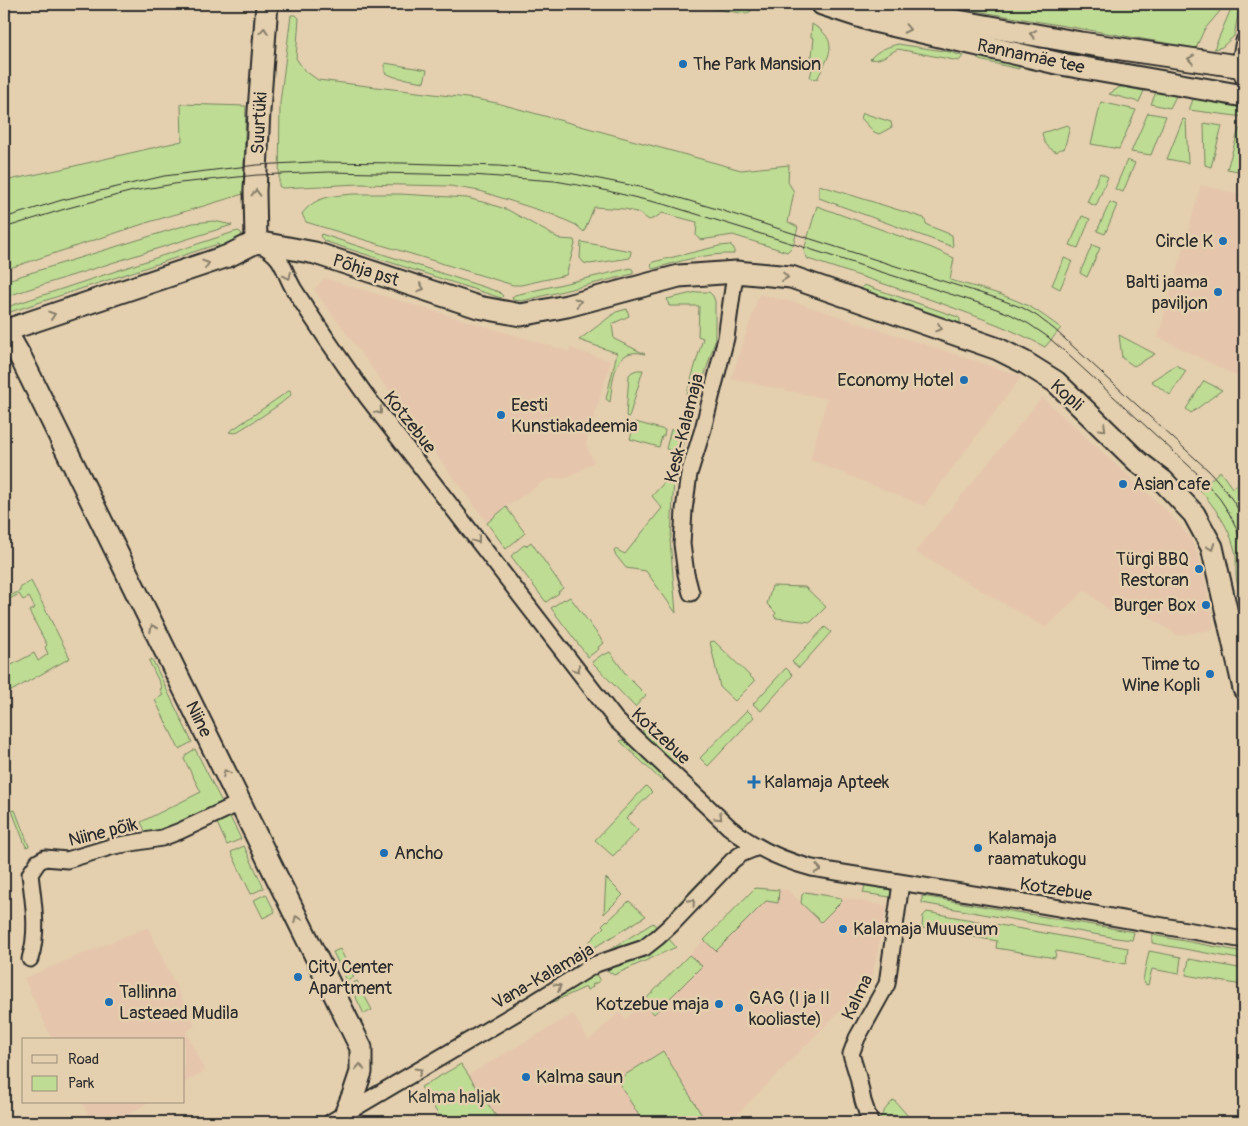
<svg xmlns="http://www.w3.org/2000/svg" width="1248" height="1126" viewBox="0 0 1248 1126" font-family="Pangolin,sans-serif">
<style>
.built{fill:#e5c6ad}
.green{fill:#bfdc94;stroke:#758460}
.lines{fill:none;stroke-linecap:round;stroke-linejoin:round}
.street-casing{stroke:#2b2b2b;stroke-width:19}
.secondary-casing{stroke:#2b2b2b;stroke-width:25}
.street{stroke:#e4d0ae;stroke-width:15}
.secondary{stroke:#e4d0ae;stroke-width:21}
.tram{stroke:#2b2b2b;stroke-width:1}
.oneway{stroke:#887e6c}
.poi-dot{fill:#1f6fb2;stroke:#e4d0ae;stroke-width:2}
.labels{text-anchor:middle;stroke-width:5;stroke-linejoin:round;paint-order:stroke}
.street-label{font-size:18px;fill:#2b2b2b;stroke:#e4d0ae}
.poi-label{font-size:18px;fill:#2b2b2b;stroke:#e4d0ae;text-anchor:start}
.park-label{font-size:18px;fill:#3a3d36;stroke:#e4d0ae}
</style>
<rect width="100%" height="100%" fill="#e4d0ae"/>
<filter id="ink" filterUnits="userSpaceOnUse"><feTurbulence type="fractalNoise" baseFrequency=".02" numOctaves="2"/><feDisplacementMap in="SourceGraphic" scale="10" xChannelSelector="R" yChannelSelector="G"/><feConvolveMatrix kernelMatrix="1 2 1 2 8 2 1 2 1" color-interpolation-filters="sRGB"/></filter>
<g filter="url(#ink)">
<g class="built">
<polygon points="1201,185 1244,195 1244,380 1158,337"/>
<polygon points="324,278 568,351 570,348 611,361 586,444 594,462 568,478 548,479 506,507 487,523 314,290"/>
<polygon points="759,294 798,303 1022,376 924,506 810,460 827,399 731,379"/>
<polygon points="1042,397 1166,510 1191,538 1202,565 1215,629 1178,636 1127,602 1116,616 1085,590 1046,628 915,552"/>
<polygon points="755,888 788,890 801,902 804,890 887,906 873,974 846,1005 730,1122 500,1122 468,1075 573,1014 589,1040 619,1012 626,1019"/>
<polygon points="148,927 195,1026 186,1032 205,1071 184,1083 184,1040 52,1040 24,978"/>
<polygon points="82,1102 149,1102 116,1122 91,1122"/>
</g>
<g class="green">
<polygon points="684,4 715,4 752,10 747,14"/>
<polygon points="934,4 1226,4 1204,30 1196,48"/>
<polygon points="1233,4 1240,4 1234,36 1222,47 1214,49"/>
<polygon points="291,15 296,15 299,18 296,58 304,70 318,80 475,99 497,103 741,170 789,165 788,182 794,192 788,222 798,227 793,246 787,252 733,235 701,240 696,236 697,222 662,213 655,218 649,220 639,213 625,209 594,207 584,232 576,225 554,215 480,191 450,186 359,184 282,188 279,186 280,103"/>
<path d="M 812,24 C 841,41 829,56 817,79 L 810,78 L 812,69 L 809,68 L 810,56 L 812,56 L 814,38 L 811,37 Z"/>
<path d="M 898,44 L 950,52 L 963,56 L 959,61 L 898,49 C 889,53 880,62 870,59 C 878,50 887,47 898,44 Z"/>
<polygon points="977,56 997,59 1019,66 1019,69 979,60"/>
<polygon points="385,63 427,70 424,82 395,77 385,73"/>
<polygon points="1120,87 1124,87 1144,91 1139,102 1109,94"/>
<polygon points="1156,92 1176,96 1170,108 1151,104"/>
<polygon points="1194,97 1244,106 1244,117 1189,110"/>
<polygon points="1101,102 1136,110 1119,149 1091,144"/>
<polygon points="181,104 246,106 243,194 197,208 149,222 4,270 4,181 57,170 182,141"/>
<polygon points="863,113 891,122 892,127 879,134 874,132 861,118"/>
<polygon points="1148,113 1166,116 1151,155 1131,152"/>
<polygon points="1183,119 1186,120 1188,163 1167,159"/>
<polygon points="1204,123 1222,126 1211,167 1205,165"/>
<path d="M 1067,125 L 1070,127 L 1064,149 L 1060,149 L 1057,152 C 1048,149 1043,142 1042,133 Z"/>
<polygon points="1239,129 1244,130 1244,172 1227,169"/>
<polygon points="1127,160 1135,163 1123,192 1115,189"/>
<polygon points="1100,173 1108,177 1096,206 1087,202"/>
<polygon points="819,185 924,218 927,225 952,235 953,247 819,198"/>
<path d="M 353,194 L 400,194 L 467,198 L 490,204 L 508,210 L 560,239 L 574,240 L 575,244 L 566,275 L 521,285 L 513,285 L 306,222 L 302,214 C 315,196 333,196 353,194 Z"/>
<polygon points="1110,202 1117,205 1105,234 1097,231"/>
<path d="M 817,206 L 932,248 L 954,258 L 950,280 C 978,288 1006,294 1032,308 C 1042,314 1051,321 1061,328 L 1045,347 C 1013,329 978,317 943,304 C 898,288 853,274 808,259 L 805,254 L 804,250 Z"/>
<polygon points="1082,216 1090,219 1078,248 1070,245"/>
<polygon points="214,221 232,225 4,297 4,281 193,223"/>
<polygon points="239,231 242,234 238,240 220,249 218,244 4,314 4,308 234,232"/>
<polygon points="321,234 499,292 503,296 501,298 324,241 320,236"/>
<polygon points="581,242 631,251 630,258 590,264 584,263 580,258"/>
<path d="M 730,245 L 734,248 L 734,254 C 707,253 680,261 653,269 L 651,267 L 652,263 L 653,262 L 719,246 Z"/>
<polygon points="1092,245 1100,248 1087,277 1080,273"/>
<polygon points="1064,258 1072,261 1060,289 1052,285"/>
<polygon points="631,268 633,270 633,274 522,301 513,300 512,297 515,295"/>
<polygon points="864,285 958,317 960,319 960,324 862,291 862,287"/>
<polygon points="697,292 709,292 713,296 715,301 715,341 694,410 683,408 703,338 698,336 699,306 669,306 667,299"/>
<path d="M 627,309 L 629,316 L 612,324 L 614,339 L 645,354 C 613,345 613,381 610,402 L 606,399 L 617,353 L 579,340 L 616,312 Z"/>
<polygon points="1119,335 1155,354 1134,366 1122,358"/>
<polygon points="1176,365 1186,371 1170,395 1151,381"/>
<polygon points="637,370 643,370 629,417 626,416 629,375 632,372"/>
<polygon points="1204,381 1222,390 1191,413 1186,409"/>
<polygon points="290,390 291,395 280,404 261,417 235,433 229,432"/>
<polygon points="635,422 665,430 664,436 662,436 659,447 630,439"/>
<polygon points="671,429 686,433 680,453 666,449"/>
<path d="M 1220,471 L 1232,488 L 1238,484 L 1244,492 L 1244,595 C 1230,579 1240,566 1234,547 C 1228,525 1215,508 1200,490 Z"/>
<polygon points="670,476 674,477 671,538 670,539 676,613 646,571 626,568 615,554 614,550 615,549 625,554 662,508 652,496"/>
<polygon points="506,507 525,533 506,549 487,523"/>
<polygon points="531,542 563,588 558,592 559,593 546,602 511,556 524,545 526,546"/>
<polygon points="31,581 70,658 4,695 4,668 6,668 34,653 38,661 48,654 45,647 47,645 29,611 35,608 29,597 23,600 19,594 4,602 4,599 20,591 20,588"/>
<polygon points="772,586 805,587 826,607 811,622 776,618 774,616 776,613 767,604"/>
<polygon points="570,597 604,643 598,647 599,649 588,657 551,608 564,599 565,600"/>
<polygon points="825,627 831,632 799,668 792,662"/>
<polygon points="714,641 755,681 735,701 720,687 710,642"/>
<polygon points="610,652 627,676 646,695 635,707 592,662 603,654 604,655"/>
<polygon points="152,659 192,742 179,749 155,700 163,695 160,689 162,688 149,661"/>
<polygon points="786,668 793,675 761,711 753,704"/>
<polygon points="747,710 754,717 708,766 700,758"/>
<polygon points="642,723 681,762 676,767 643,734"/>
<polygon points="623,740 628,740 667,777 662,781 620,741"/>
<polygon points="195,749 224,806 151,836 145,831 141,822 201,792 184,759 187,754"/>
<polygon points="646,786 652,792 626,819 638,830 613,856 595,840"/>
<polygon points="15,810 29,846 26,847 12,811"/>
<polygon points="230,817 241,839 227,845 217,823"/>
<polygon points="244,846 264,888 251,894 231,852"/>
<polygon points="722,858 726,863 676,915 672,910"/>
<polygon points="606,878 623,895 604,914"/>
<polygon points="865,885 888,889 892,892 892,896 890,897 863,893"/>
<polygon points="755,888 779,890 778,903 766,901 716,951 704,940"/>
<polygon points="805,892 841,898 842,901 821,922 801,903 802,895"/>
<polygon points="266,894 275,912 263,918 254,900"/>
<polygon points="922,896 1134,932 1132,940 1116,938 922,903"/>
<polygon points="629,901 646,916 567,964 604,927 602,925 607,920 608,921"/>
<polygon points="927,912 1128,948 1126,964 1056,951 1055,958 996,948 997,941 922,928 923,916"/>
<polygon points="653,923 659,930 635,945 603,954"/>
<polygon points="1152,935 1244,952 1244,960 1152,943"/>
<polygon points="667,937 676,947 614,975 608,971 604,965"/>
<polygon points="340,949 354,977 347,981 333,952"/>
<polygon points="1149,951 1181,957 1179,974 1152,969 1148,985 1145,984 1143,980"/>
<polygon points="689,955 702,966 654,1014 643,1002"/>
<polygon points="1189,959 1244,969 1244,987 1242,985 1186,975"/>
<polygon points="594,971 600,981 592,985 593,987 587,990 586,987 553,1002 556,994"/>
<polygon points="357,981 372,1010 364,1014 350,985"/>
<polygon points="663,1051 706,1122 643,1122 617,1080"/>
<polygon points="461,1064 500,1122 443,1122 421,1087"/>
<path d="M 894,1100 L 908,1116 L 901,1122 L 880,1122 L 879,1120 C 883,1112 887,1106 894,1100 Z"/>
</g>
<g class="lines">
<g class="street-casing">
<g id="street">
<polyline points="1244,41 1239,66 1244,79"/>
<path d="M 262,245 C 286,259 282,270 295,291 C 318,327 342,362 367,397 L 616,720 L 729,827 C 753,847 782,860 812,868 L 1036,904 L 1244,940"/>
<polyline points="691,593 686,574 682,544 684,510 689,474 703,429 726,338 733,288 736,272"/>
<path d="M 30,959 C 39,931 33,901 30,874 L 38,862 L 45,858 L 67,860 L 114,846 L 162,838 L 180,831 L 240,803"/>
<polyline points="331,1122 533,1003 596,964 644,948 658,937 671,925 733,860 741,854 758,847"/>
<polyline points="870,1122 863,1101 858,1077 851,1054 857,1038 887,984 901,883"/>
</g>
</g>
<g class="secondary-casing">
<g id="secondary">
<polyline points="822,4 874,21 1061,64 1244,96"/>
<polyline points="869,4 896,10 1081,43 1244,67"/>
<polyline points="256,242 255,191 259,111 267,4"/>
<polyline points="5,330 22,360 361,1048 361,1072 354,1093 342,1122"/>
<polyline points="4,331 228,256 256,242 315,253 478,307 521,315 567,306 679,276 736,272 791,277 998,349 1024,362 1056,382 1137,461 1163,481 1194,514 1212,547 1244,689"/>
</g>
</g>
<use href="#street" class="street"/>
<use href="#secondary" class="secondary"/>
<g class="tram">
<path d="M 4,218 L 62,200 L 164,176 L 257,165 L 312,162 L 403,163 L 499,166 L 569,173 L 645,188 L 717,209 L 999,299 L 1023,308 L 1037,316 L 1054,329 L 1209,471 C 1223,486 1235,502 1244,520"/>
<polyline points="4,228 68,208 133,191 180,183 257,175 329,172 472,175 555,181 595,188 667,205 800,246 991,307 1010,314 1029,324 1048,337 1064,351 1199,475 1220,499 1229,513 1236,527 1244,550"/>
</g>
</g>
<defs><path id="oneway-chevron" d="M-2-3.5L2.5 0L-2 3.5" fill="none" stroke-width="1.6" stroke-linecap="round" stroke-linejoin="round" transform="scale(1.25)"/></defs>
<g class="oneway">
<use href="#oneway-chevron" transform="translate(907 29) rotate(12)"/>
<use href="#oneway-chevron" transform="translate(264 31) rotate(-85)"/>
<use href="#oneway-chevron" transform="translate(1033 34) rotate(-170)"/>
<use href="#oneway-chevron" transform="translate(1191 59) rotate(-171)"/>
<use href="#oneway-chevron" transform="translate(256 193) rotate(-89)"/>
<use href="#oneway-chevron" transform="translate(206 264) rotate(-18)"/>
<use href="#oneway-chevron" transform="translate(288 276) rotate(65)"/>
<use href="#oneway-chevron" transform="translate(785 277) rotate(7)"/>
<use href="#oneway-chevron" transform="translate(421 288) rotate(18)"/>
<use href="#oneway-chevron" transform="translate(578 302) rotate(-15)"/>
<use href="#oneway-chevron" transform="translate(52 315) rotate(-18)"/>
<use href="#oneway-chevron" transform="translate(939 328) rotate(19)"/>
<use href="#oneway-chevron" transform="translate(379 411) rotate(52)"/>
<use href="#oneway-chevron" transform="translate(1103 428) rotate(44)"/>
<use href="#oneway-chevron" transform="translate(477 540) rotate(53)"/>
<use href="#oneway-chevron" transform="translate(1211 547) rotate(69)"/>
<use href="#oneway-chevron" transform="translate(153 628) rotate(-117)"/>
<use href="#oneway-chevron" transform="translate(577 669) rotate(52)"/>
<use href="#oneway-chevron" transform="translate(226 773) rotate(-116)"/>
<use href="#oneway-chevron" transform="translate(719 817) rotate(44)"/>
<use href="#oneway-chevron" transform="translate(818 869) rotate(10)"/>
<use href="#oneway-chevron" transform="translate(692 902) rotate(-47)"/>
<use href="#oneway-chevron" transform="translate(297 919) rotate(-116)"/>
<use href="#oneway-chevron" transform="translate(558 987) rotate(-32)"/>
<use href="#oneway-chevron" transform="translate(360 1067) rotate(-87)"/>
<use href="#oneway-chevron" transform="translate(419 1071) rotate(-31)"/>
</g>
</g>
<g class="poi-dot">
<circle cx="683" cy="64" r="5"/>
<circle cx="1223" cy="241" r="5"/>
<circle cx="1218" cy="292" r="5"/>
<circle cx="964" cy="380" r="5"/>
<circle cx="501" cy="415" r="5"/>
<circle cx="1123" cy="484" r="5"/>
<circle cx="1199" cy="569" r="5"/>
<circle cx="1206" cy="605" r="5"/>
<circle cx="1210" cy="674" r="5"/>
<path d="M751.5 774.5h5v5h5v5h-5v5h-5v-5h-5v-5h5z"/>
<circle cx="978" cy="848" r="5"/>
<circle cx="384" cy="853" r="5"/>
<circle cx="843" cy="929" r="5"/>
<circle cx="298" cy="977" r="5"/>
<circle cx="109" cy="1002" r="5"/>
<circle cx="719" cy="1004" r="5"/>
<circle cx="739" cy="1008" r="5"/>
<circle cx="526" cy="1077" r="5"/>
</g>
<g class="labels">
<g class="street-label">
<text transform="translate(1031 56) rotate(12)" y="6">Rannamäe tee</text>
<text transform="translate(259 123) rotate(-87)" y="6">Suurtüki</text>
<text transform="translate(366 270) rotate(18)" y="6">Põhja pst</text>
<text transform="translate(1067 395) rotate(42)" y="6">Kopli</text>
<text transform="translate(410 422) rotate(52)" y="6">Kotzebue</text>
<text transform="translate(684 428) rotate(-76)" y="6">Kesk-Kalamaja</text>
<text transform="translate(199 719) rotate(64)" y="6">Niine</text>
<text transform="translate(661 736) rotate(43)" y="6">Kotzebue</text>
<text transform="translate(103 832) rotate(-14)" y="6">Niine põik</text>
<text transform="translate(1056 889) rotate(9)" y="6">Kotzebue</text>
<text transform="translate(543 976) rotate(-30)" y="6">Vana-Kalamaja</text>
<text transform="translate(857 997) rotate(-64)" y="6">Kalma</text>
</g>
<g class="poi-label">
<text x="693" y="70">The Park Mansion</text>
<text x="1213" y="247" text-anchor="end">Circle K</text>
<text x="1208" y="288" text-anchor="end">Balti jaama<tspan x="1208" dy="21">paviljon</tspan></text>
<text x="954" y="386" text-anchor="end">Economy Hotel</text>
<text x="511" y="411">Eesti<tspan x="511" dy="21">Kunstiakadeemia</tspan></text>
<text x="1133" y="490">Asian cafe</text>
<text x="1189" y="565" text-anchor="end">Türgi BBQ<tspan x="1189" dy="21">Restoran</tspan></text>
<text x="1196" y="611" text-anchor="end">Burger Box</text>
<text x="1200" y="670" text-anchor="end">Time to<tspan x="1200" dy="21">Wine Kopli</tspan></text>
<text x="764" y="788">Kalamaja Apteek</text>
<text x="988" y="844">Kalamaja<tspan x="988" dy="21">raamatukogu</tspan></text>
<text x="394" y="859">Ancho</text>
<text x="853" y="935">Kalamaja Muuseum</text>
<text x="308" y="973">City Center<tspan x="308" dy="21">Apartment</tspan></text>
<text x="119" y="998">Tallinna<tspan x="119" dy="21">Lasteaed Mudila</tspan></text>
<text x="749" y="1004">GAG (I ja II<tspan x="749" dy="21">kooliaste)</tspan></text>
<text x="709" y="1010" text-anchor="end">Kotzebue maja</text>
<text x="536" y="1083">Kalma saun</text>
</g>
<g class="park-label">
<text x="454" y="1103">Kalma haljak</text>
</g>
</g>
<rect width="1248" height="1126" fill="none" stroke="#e4d0ae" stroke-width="20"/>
<rect x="10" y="10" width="1228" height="1106" fill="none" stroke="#2b2b2b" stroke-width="2" filter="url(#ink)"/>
<rect x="22" y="1038" width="162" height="65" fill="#e4d0ae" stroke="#9a8e7a"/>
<rect x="32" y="1055" width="25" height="8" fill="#e4d0ae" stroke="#9a8e7a"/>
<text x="68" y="1064" font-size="15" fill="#2b2b2b">Road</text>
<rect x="32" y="1076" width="25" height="15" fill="#bfdc94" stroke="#9a8e7a"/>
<text x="68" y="1088" font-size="15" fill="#2b2b2b">Park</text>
</svg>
